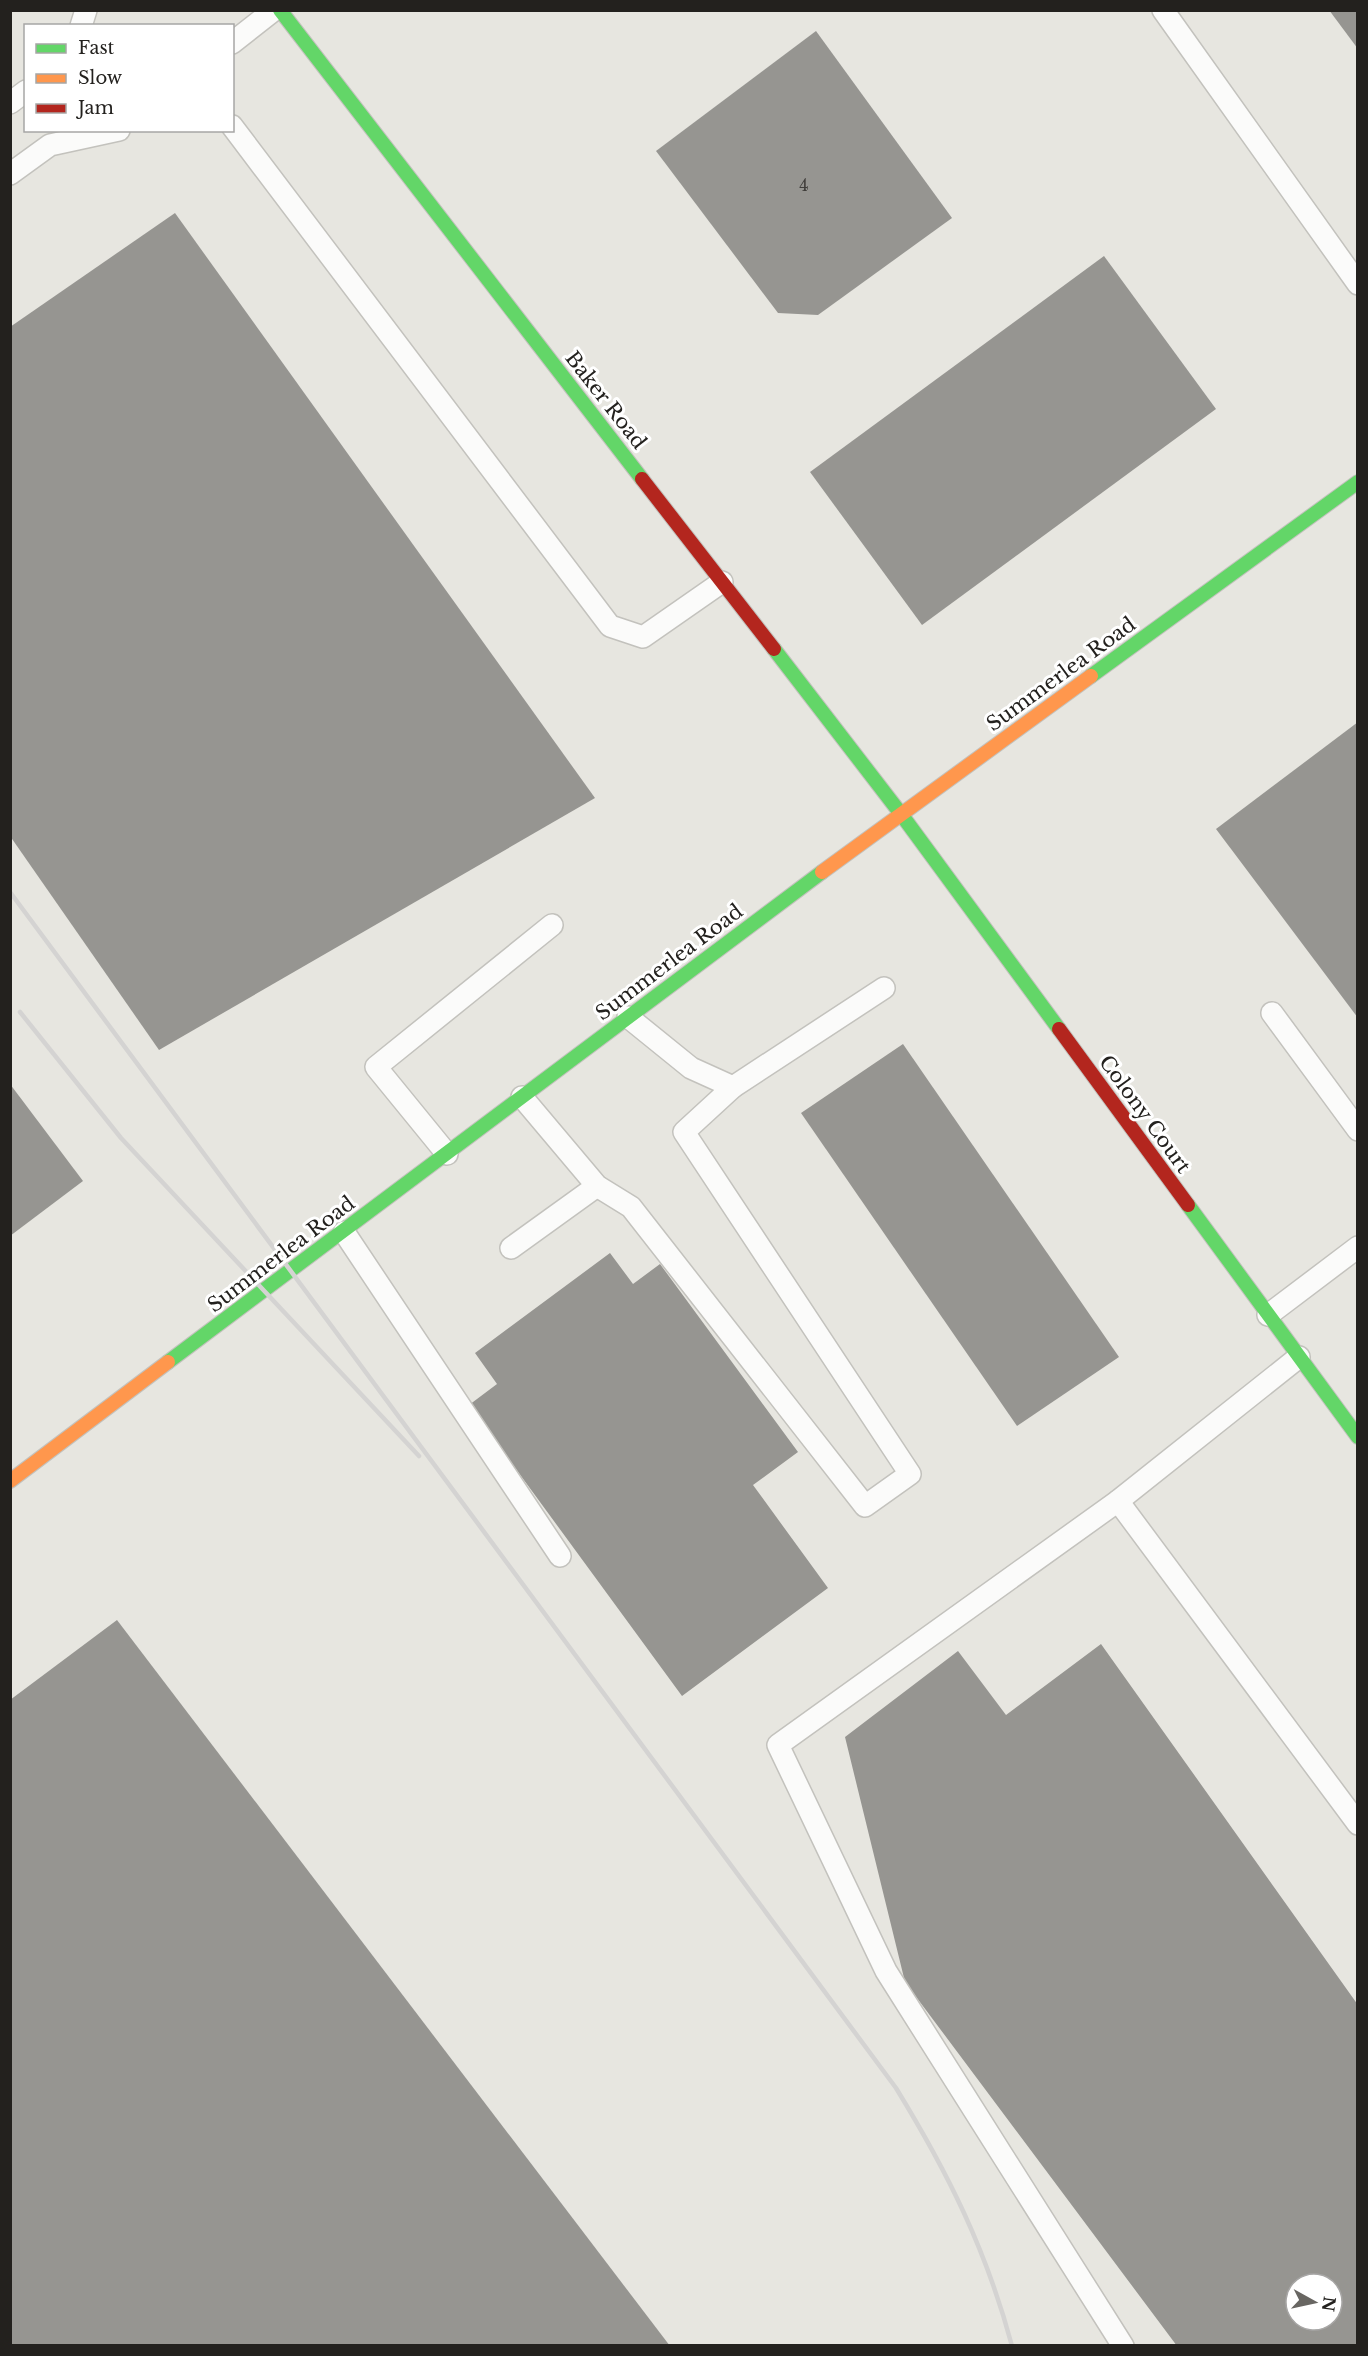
<svg xmlns="http://www.w3.org/2000/svg" width="1368" height="2356" viewBox="0 0 1368 2356" font-family="'Libre Baskerville',serif">
<style>
.building{fill:#969591;fill-rule:evenodd}
.lines{fill:none;stroke-linecap:round;stroke-linejoin:round}
.lane-casing{stroke:#c3c2bd;stroke-width:24}
.fast-casing{stroke:#c3c2bd;stroke-width:16}
.slow-casing{stroke:#c3c2bd;stroke-width:16}
.jam-casing{stroke:#c3c2bd;stroke-width:16}
.lane{stroke:#fbfbfa;stroke-width:21}
.fast{stroke:#63d668;stroke-width:14}
.slow{stroke:#ff974d;stroke-width:14}
.jam{stroke:#b3261e;stroke-width:14}
.rail{stroke:#d4d3d2;stroke-width:4.5}
.labels{text-anchor:middle;stroke-width:6;stroke-linejoin:round;paint-order:stroke}
.number-label{font-size:16px;fill:#403e3b}
.street-label{font-size:20px;fill:#23211e;stroke:#fff}
</style>
<rect width="100%" height="100%" fill="#e7e6e0"/>
<g class="building">
<polygon points="1329,10 1358,10 1358,49"/>
<polygon points="816,31 952,218 818,315 778,313 656,151"/>
<polygon points="175,213 595,798 159,1050 10,836 10,327"/>
<polygon points="1104,256 1216,409 922,625 810,472"/>
<polygon points="1358,722 1358,1018 1216,829"/>
<polygon points="903,1044 1119,1357 1017,1426 801,1113"/>
<polygon points="10,1084 83,1181 10,1236"/>
<polygon points="610,1253 633,1284 660,1264 798,1452 753,1485 828,1588 682,1696 469,1405 497,1384 475,1353"/>
<polygon points="117,1620 670,2346 10,2346 10,1700"/>
<path d="M 1101,1644 L 1358,2005 L 1358,2346 L 1177,2346 L 905,1982 L 845,1737 L 958,1651 L 1006,1715 ZM 1296,2284 L 1332,2284 L 1332,2320 L 1296,2320 Z"/>
</g>
<g class="lines">
<g class="lane-casing">
<g id="lane">
<polyline points="1163,10 1358,284"/>
<polyline points="81,26 86,10"/>
<polyline points="232,43 274,10"/>
<polyline points="10,103 26,91"/>
<polyline points="232,126 610,626 643,637 722,582"/>
<polyline points="10,174 50,145 119,130"/>
<polyline points="1272,1013 1358,1130"/>
<polyline points="628,1017 691,1068 733,1087 884,988"/>
<polyline points="522,1097 597,1186 631,1207 865,1506 910,1474 684,1132 733,1087"/>
<polyline points="447,1154 376,1067 552,925"/>
<polyline points="344,1232 560,1556"/>
<polyline points="511,1248 597,1186"/>
<polyline points="1268,1315 1358,1247"/>
<polyline points="1118,1501 1299,1357"/>
<polyline points="1123,2346 886,1971 778,1745 1118,1501 1358,1824"/>
</g>
</g>
<g class="fast-casing">
<g id="fast">
<polyline points="280,10 642,479"/>
<polyline points="774,649 901,814 1059,1029"/>
<polyline points="1091,676 1358,482"/>
<polyline points="1188,1205 1358,1437"/>
<polyline points="168,1362 822,872"/>
</g>
</g>
<g class="slow-casing">
<g id="slow">
<polyline points="822,872 1091,676"/>
<polyline points="10,1481 168,1362"/>
</g>
</g>
<g class="jam-casing">
<g id="jam">
<polyline points="642,479 774,649"/>
<polyline points="1059,1029 1188,1205"/>
</g>
</g>
<use href="#lane" class="lane"/>
<use href="#fast" class="fast"/>
<use href="#slow" class="slow"/>
<use href="#jam" class="jam"/>
<g class="rail">
<path d="M 10,892 L 896,2088 C 948,2173 986,2249 1012,2346"/>
<polyline points="20,1012 121,1138 419,1456"/>
</g>
</g>
<g class="labels">
<g class="number-label">
<text x="804" y="191">4</text>
</g>
<g class="street-label">
<text transform="translate(606 400) rotate(52)" y="7">Baker Road</text>
<text transform="translate(1061 674) rotate(-36)" y="7">Summerlea Road</text>
<text transform="translate(669 962) rotate(-37)" y="7">Summerlea Road</text>
<text transform="translate(1145 1114) rotate(54)" y="7">Colony Court</text>
<text transform="translate(281 1254) rotate(-37)" y="7">Summerlea Road</text>
</g>
</g>
<rect width="1368" height="2356" fill="none" stroke="#23211e" stroke-width="24"/>
<rect x="24" y="24" width="210" height="108" fill="#ffffff" stroke="#a7a6a5" stroke-width="1.5"/>
<rect x="36" y="44" width="30" height="9" fill="#63d668" stroke="#a7a6a5" stroke-width="1.5"/>
<text x="78" y="54" font-size="18" fill="#23211e">Fast</text>
<rect x="36" y="74" width="30" height="9" fill="#ff974d" stroke="#a7a6a5" stroke-width="1.5"/>
<text x="78" y="84" font-size="18" fill="#23211e">Slow</text>
<rect x="36" y="104" width="30" height="9" fill="#b3261e" stroke="#a7a6a5" stroke-width="1.5"/>
<text x="78" y="114" font-size="18" fill="#23211e">Jam</text>
<g transform="translate(1314 2302) rotate(98)"><circle r="28" fill="#ffffff" stroke="#a7a6a5" stroke-width="1.5"/>
<path d="M0-4.5L10 22L0 15L-10 22Z" fill="#686662"/>
<text y="-9" font-size="16" font-weight="bold" text-anchor="middle" fill="#23211e">N</text>
</g>
</svg>
